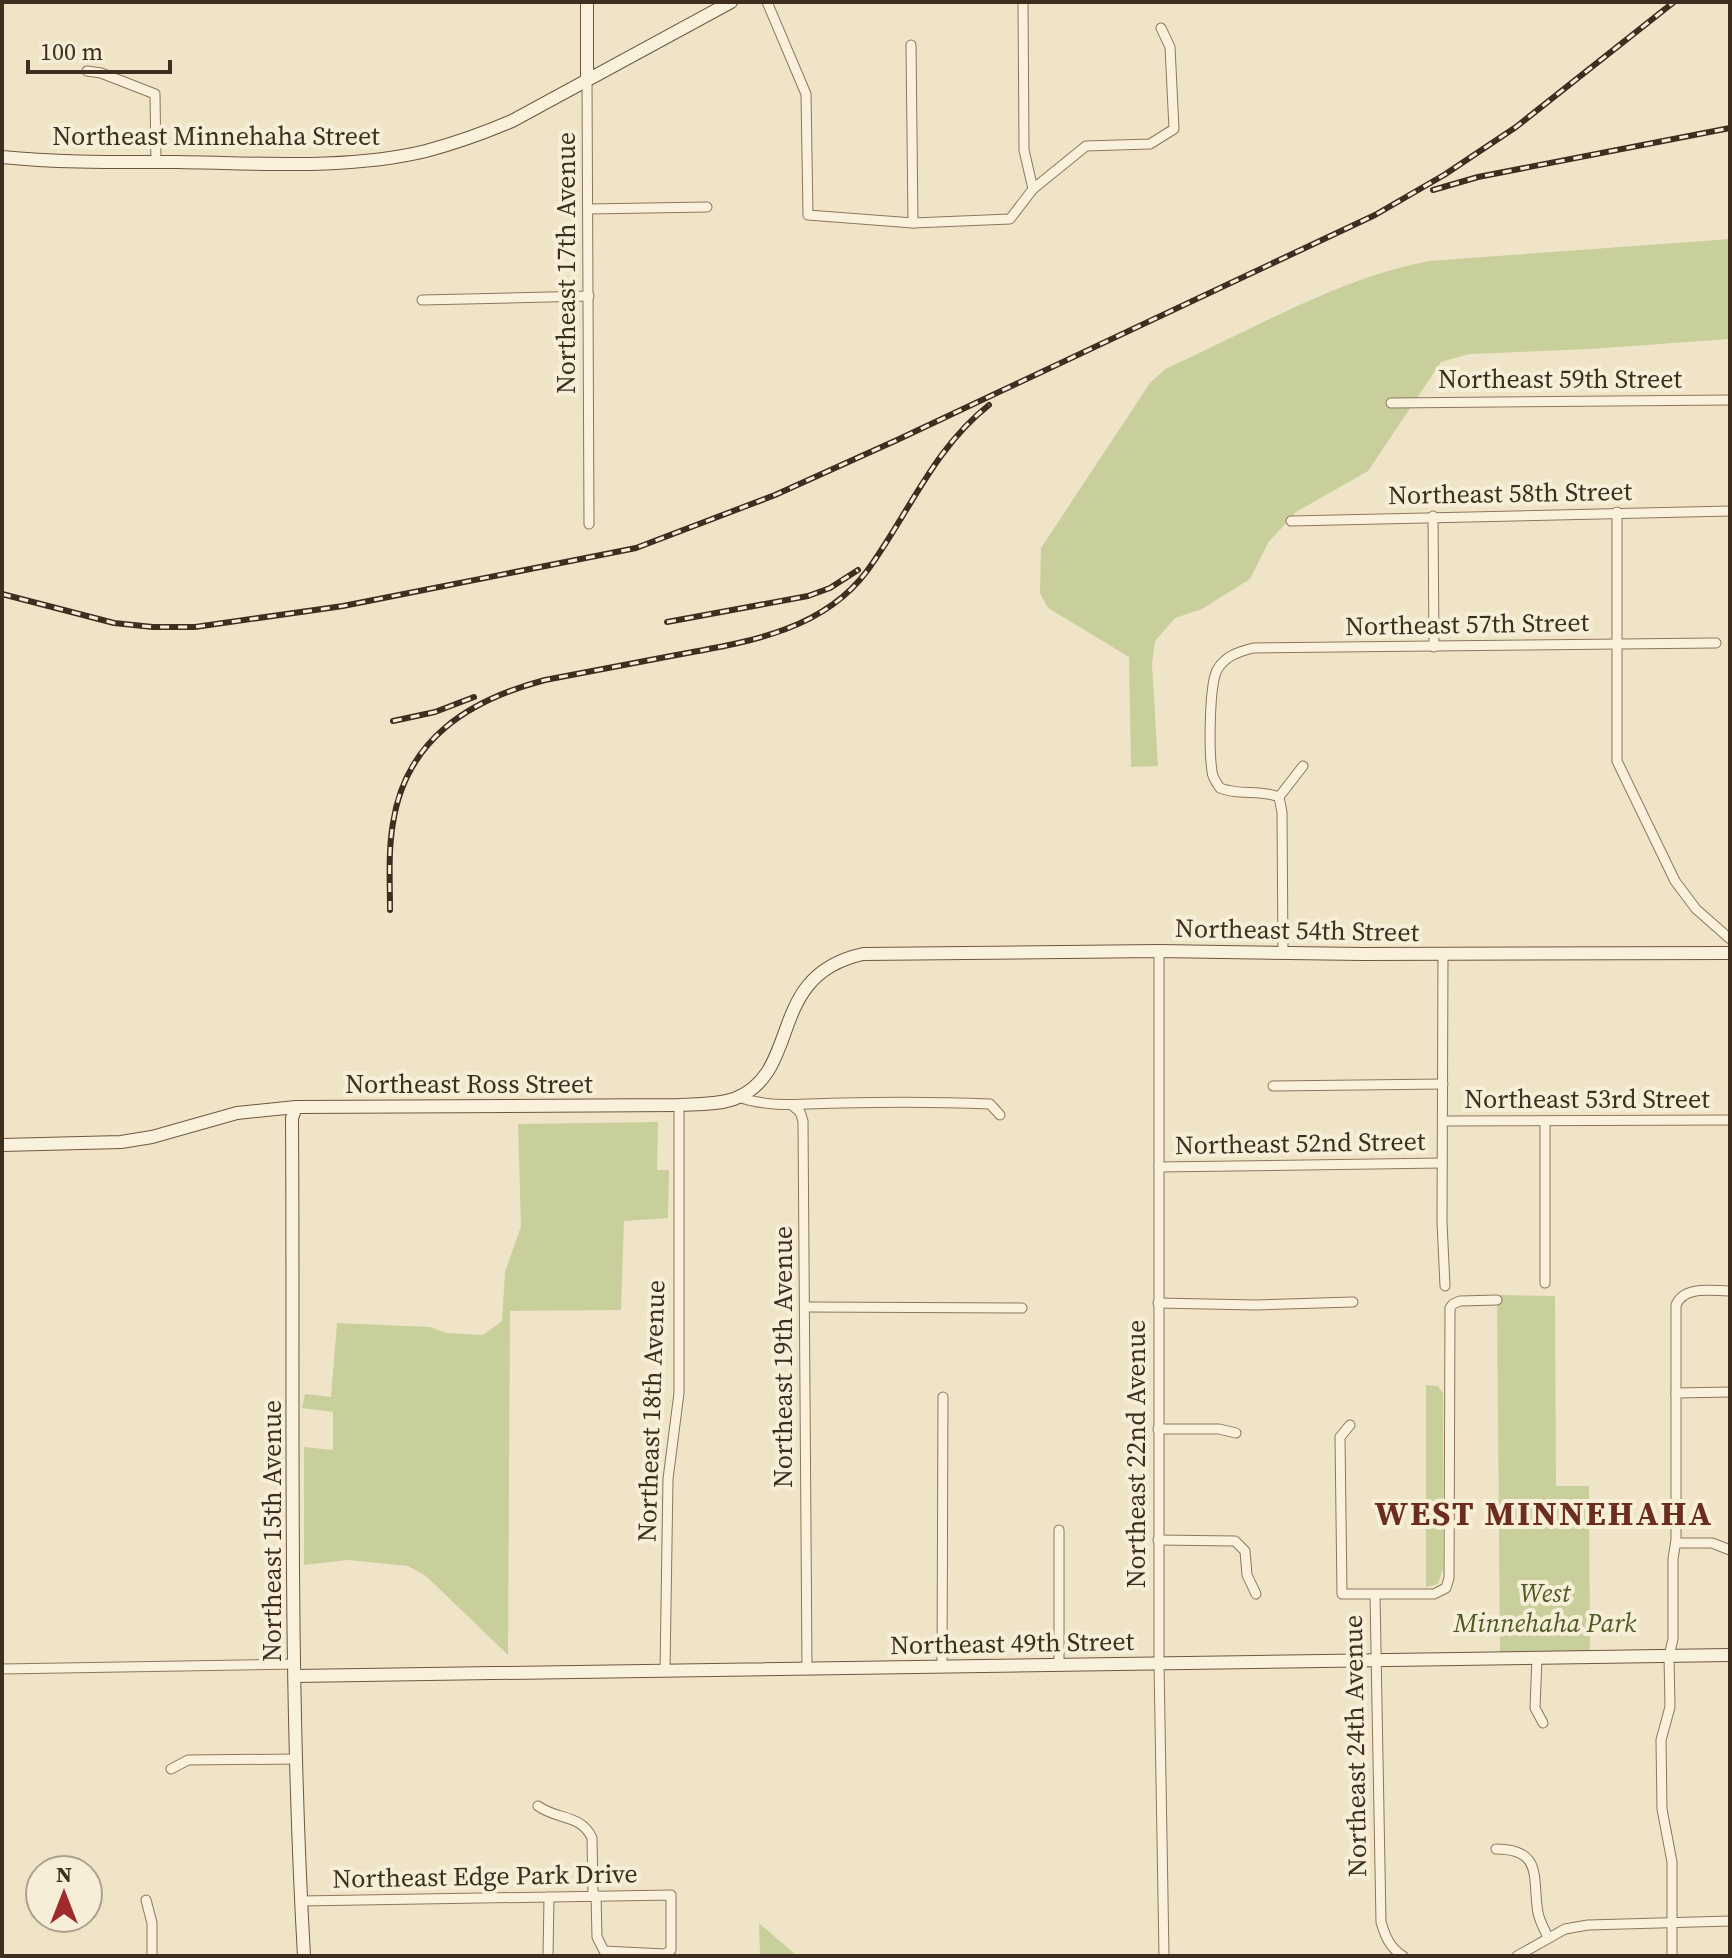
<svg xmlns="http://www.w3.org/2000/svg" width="1732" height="1958" viewBox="0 0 1732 1958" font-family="'Source Serif 4',serif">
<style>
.green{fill:#c9cf9b}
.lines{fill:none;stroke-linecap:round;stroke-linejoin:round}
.street-casing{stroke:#8d765c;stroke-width:11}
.secondary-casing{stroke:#6f573f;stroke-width:14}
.street{stroke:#faf1dc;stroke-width:9}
.secondary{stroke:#faf1dc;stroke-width:12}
.rail-casing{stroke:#3d2e20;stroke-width:6}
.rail{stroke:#f7eed8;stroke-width:3;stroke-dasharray:9;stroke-linecap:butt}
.labels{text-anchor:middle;stroke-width:8;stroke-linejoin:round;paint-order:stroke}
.street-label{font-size:26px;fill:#3d2e20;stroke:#f7eed8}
.park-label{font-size:26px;font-style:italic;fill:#4d5a26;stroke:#f7eed8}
.district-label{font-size:34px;font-weight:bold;letter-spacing:2px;fill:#6b2e1e;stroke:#f7eed8}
</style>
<rect width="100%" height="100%" fill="#f0e4c8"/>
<g class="green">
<path d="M 1730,239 L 1730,339 L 1590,349 L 1469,354 L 1441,362 L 1368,471 L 1296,512 L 1268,543 L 1250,579 L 1202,609 L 1175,618 L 1155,641 L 1152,664 L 1158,766 L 1131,767 L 1129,657 L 1048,608 L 1040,593 L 1041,548 L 1150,383 L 1165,369 C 1251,331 1335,279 1429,261 Z"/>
<polygon points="658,1122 657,1170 669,1170 668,1218 624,1221 621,1310 510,1311 508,1655 426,1576 408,1566 348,1560 304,1565 304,1447 333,1450 333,1412 302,1408 305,1394 331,1397 337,1323 430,1327 447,1333 483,1335 502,1321 505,1272 521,1226 518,1124"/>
<polygon points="1497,1295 1555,1296 1556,1486 1589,1486 1590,1653 1500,1654"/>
<polygon points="1426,1385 1438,1386 1443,1393 1443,1569 1438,1584 1426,1587"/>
<polygon points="759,1923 797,1956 760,1956"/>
</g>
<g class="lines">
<g class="street-casing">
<g id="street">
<polyline points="767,2 806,94 808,215 913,223 1010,219 1033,189 1086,146 1150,144 1174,129 1170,47 1161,28"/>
<polyline points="1023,2 1024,150 1033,189"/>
<polyline points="911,45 913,223"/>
<polyline points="87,71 101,73 155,94 156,162"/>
<polyline points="587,79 589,524"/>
<polyline points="589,209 707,207"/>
<polyline points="422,300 589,296"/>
<polyline points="1391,403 1730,400"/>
<polyline points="1617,512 1617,761 1675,881 1696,909 1730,939"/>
<polyline points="1433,516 1434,647"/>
<polyline points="1291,521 1730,511"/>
<polyline points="1279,797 1303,766"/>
<polyline points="1159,951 1159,1663 1164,1956"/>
<path d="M 1283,953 L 1282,812 L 1279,797 C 1259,789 1239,796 1220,788 C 1216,782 1212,777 1212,771 C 1209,752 1209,686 1217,670 C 1225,656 1238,652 1253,648 L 1716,643"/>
<polyline points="1443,954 1442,1222 1445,1286"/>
<polyline points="1273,1086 1443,1084"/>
<path d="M 738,1097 C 772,1109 807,1103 842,1103 C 891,1102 941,1102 990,1104 L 1000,1115"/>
<polyline points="792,1105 800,1112 803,1121 807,1668"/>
<polyline points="1443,1121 1730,1120"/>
<polyline points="1159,1167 1442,1163"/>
<polyline points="1545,1283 1545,1122"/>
<polyline points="1158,1303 1256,1305 1353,1302"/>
<polyline points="805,1307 1022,1308"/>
<polyline points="1676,1393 1730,1392"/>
<polyline points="1350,1425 1340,1437 1342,1594 1434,1594 1446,1588 1449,1578 1450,1308 1453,1304 1460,1301 1497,1300"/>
<polyline points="1158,1429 1219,1429 1236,1433"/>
<polyline points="1158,1540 1235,1541 1245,1551 1247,1575 1256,1594"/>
<polyline points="1676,1543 1712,1543 1730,1550"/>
<path d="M 1375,1595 L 1381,1922 C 1385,1936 1390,1948 1403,1956"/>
<polyline points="1537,1657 1535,1708 1543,1723"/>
<polyline points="1059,1664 1059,1530"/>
<polyline points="942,1666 943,1397"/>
<polyline points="2,1669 295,1664"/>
<polyline points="665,1671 668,1479 679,1393 679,1105"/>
<polyline points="171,1769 188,1760 296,1759"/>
<path d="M 538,1806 C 557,1820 581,1814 592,1838 L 593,1895"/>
<path d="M 1496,1849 C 1544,1849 1532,1879 1538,1913 C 1540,1922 1544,1929 1548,1937"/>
<polyline points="146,1900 152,1923 152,1956"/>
<polyline points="301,1901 671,1895 671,1950 665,1954 604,1951 597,1937 596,1895"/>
<polyline points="548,1956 549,1897"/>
<polyline points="1517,1956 1565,1929 1588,1925 1730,1921"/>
<path d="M 1672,1956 L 1672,1862 L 1662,1809 L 1661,1740 L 1670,1707 L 1669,1656 L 1673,1639 L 1673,1559 L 1676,1540 L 1676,1305 C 1684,1285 1713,1291 1730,1291"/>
</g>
</g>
<g class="secondary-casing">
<g id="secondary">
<polyline points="587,2 587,79"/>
<path d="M 2,157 C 60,163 120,162 178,162 C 259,163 347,170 426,151 C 456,143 484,133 512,121 L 731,2"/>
<path d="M 296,1107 L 292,1118 C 294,1397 288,1677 304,1956"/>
<path d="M 2,1145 L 121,1142 L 152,1137 L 237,1113 L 296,1107 L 679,1105 C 697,1104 716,1105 734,1099 C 804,1072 764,976 863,954 L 1159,951 L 1363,954 L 1730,953"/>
<polyline points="295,1676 1730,1655"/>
</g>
</g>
<use href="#street" class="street"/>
<use href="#secondary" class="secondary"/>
<g class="rail-casing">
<g id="rail">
<polyline points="1433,190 1478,177 1730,128"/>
<polyline points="2,594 114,623 153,627 195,627 343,606 636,548 775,495 897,440 1375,215 1444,175 1516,127 1674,2"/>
<polyline points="667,622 808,596 830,588 858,570"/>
<polyline points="393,721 435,712 474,697"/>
<path d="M 390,910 C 390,881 388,852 393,823 C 406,739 469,700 545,680 C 587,672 629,664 671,656 C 741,643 821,633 867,571 C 908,515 933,449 989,405"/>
</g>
</g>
<use href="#rail" class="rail"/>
</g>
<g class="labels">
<g class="street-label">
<text x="216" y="145">Northeast Minnehaha Street</text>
<text transform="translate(566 263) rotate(-90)" y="9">Northeast 17th Avenue</text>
<text x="1560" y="388">Northeast 59th Street</text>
<text transform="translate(1510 493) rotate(-1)" y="9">Northeast 58th Street</text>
<text transform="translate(1467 624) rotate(-1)" y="9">Northeast 57th Street</text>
<text transform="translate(1297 930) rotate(1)" y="9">Northeast 54th Street</text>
<text x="469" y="1093">Northeast Ross Street</text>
<text x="1587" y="1108">Northeast 53rd Street</text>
<text transform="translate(1300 1143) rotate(-1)" y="9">Northeast 52nd Street</text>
<text transform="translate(783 1357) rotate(-90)" y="9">Northeast 19th Avenue</text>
<text transform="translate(651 1411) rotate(-88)" y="9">Northeast 18th Avenue</text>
<text transform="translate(1136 1454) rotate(-90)" y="9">Northeast 22nd Avenue</text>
<text transform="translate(272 1531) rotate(-90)" y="9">Northeast 15th Avenue</text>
<text transform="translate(1012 1643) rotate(-1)" y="9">Northeast 49th Street</text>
<text transform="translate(1355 1746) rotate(-91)" y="9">Northeast 24th Avenue</text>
<text transform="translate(485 1876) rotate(-1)" y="9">Northeast Edge Park Drive</text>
</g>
<g class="park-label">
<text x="1545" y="1602">West<tspan x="1545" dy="30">Minnehaha Park</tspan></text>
</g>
<g class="district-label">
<text x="1544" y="1525">WEST MINNEHAHA</text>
</g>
</g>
<rect width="1732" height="1958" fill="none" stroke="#3d2e20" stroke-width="8"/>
<g transform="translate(64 1894)"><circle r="38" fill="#f7eed8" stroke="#ada18e" stroke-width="2"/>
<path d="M0-6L14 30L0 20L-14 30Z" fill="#9e2a2b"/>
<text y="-12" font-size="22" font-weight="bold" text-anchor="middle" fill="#3d2e20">N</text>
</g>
<path d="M28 60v12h142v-12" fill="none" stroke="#3d2e20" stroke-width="4"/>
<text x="40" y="60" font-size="24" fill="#3d2e20" stroke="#f7eed8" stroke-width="6" paint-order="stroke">100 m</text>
</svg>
